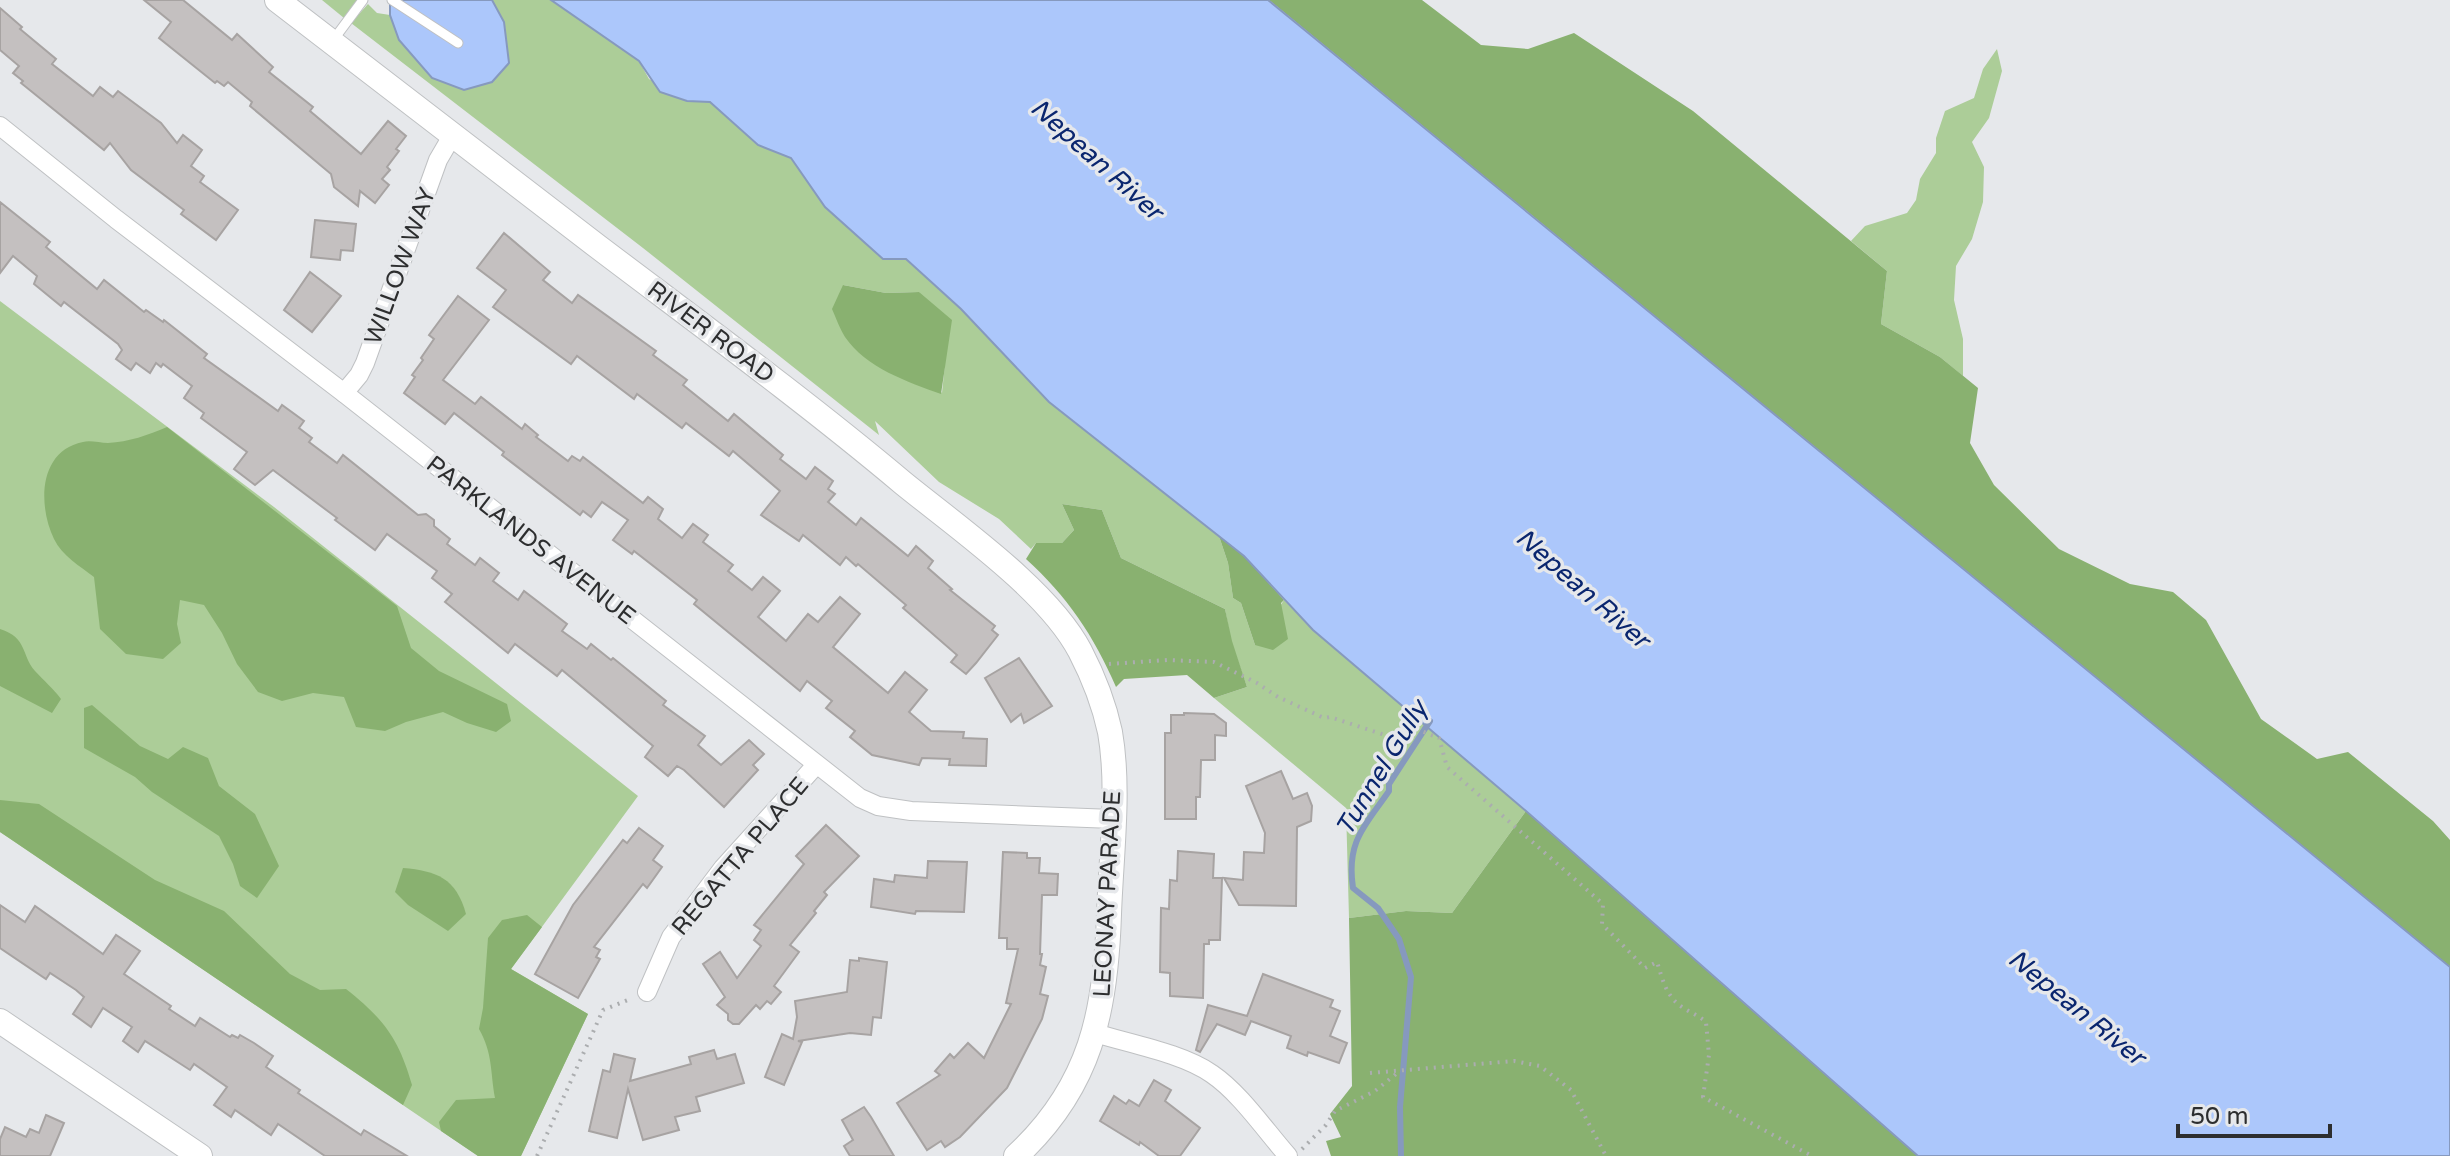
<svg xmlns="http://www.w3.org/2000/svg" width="2450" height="1156" viewBox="0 0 2450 1156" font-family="'Varela Round',sans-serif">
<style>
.green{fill:#accd98;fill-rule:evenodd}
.forest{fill:#89b170}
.water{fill:#acc7fb;stroke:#8699be;stroke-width:2}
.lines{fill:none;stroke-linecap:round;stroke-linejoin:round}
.stream{stroke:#8699be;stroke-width:6}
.building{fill:#c4c0c0;stroke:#a7a3a2;stroke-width:2}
.service-casing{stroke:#bfc1c3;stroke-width:11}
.minor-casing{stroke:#bfc1c3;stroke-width:20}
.tertiary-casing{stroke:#bfc1c3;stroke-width:26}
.path{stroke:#abadaf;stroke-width:4;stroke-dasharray:2 6;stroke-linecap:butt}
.service{stroke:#fff;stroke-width:9}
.minor{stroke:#fff;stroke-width:18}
.tertiary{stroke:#fff;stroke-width:24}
.labels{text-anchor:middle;stroke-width:7;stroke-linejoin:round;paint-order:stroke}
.street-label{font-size:24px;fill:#2d2e2f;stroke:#e6e8eb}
.water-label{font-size:26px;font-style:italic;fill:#0a266f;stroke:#e6e8eb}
</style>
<rect width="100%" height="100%" fill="#e6e8eb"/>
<g class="green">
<polygon points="322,0 359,0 344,18"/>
<path d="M 492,0 L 551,0 L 639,61 L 649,79 L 687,101 L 710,102 L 758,145 L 791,158 L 825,207 L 906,259 L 961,309 L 1049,402 L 1219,536 L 1228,563 L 1233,598 L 1241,603 L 1255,645 L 1284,600 L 1313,630 L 1526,811 L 1452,913 L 1406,911 L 1349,918 L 1346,808 L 1214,698 L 1247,687 L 1231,641 L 1225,609 L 1121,558 L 1102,510 L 1062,504 L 1074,530 L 1062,543 L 1036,543 L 1031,549 L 999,519 L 939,482 L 875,421 L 879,435 L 643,248 L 351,23 L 368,4 L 377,13 L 390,15 L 399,40 L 504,22 ZM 843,285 L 886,293 L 919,292 L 945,364 L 942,393 Z"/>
<polygon points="1997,49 2002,71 1989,118 1972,142 1984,167 1983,202 1972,239 1956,266 1954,300 1963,339 1963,376 1940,357 1881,324 1887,271 1851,241 1865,226 1907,213 1916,200 1920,179 1936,153 1936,138 1945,111 1974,98 1983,69"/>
<polygon points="0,301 274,507 638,796 511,969 588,1014 521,1156 478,1156 0,832"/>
</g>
<g class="forest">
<polygon points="1269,0 1422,0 1481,45 1528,49 1574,33 1693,111 1887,271 1881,324 1940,357 1978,388 1970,443 1994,485 2059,549 2130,584 2173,592 2206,620 2261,719 2317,759 2348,752 2433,821 2450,840 2450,967"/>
<path d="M 843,285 L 886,293 L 919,292 L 952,320 L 941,394 C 908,382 866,368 845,337 C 840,329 836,318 832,309 Z"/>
<path d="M 167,427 L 397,606 L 411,648 L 439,671 L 507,704 L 511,721 L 496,732 L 467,723 L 443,712 L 406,722 L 385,731 L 356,727 L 344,697 L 313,693 L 282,701 L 258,692 L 237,664 L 222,633 L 204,605 L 180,600 L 177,624 L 181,643 L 163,659 L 126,654 L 100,629 L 94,577 C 80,566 62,556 54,539 C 38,506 38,451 83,442 C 90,440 100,443 108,443 C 129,442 148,435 167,427 Z"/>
<path d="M 1062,504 L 1102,510 L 1121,558 L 1225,609 L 1232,641 L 1247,687 L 1214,698 L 1187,675 L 1124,679 L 1116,687 C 1094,636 1067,596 1026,559 L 1036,543 L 1062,543 L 1074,530 Z"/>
<polygon points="1219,536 1244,556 1284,600 1281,603 1288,639 1273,650 1255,645 1241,603 1233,598 1228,563"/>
<path d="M 0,629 C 28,638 21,655 35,671 C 44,681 53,688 61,699 L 52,713 L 0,686 Z"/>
<polygon points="92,705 140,746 168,759 183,747 208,758 219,786 255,814 279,866 257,898 240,886 233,864 219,836 152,792 135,777 84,748 84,708"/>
<path d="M 0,800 L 39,804 L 155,880 L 224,911 L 290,974 L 320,990 L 346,989 C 384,1019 399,1039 412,1085 L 403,1105 L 9,838 L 0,832 Z"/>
<polygon points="1526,811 1918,1156 1331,1156 1326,1141 1341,1137 1330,1114 1352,1086 1349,918 1406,911 1452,913"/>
<path d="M 403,868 C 437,871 456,878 466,914 L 448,931 L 408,905 L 395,892 Z"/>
<path d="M 527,915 L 542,927 L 511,969 L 588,1014 L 521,1156 L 478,1156 L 441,1131 L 439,1122 L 456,1100 L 495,1098 C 490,1070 493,1054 479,1029 L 483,1008 L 488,938 L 502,920 Z"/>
</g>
<g class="water">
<polygon points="390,0 492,0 504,22 509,63 492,82 464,90 432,78 399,40 390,15"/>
<polygon points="551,0 1268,0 2450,967 2450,1156 1918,1156 1526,811 1313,630 1244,556 1049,402 961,309 906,259 883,259 825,207 791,158 758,145 710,102 687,101 660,92 639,61"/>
</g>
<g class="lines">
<path class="stream" d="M 1401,1156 L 1400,1107 L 1411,977 L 1399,939 L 1378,908 L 1353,888 C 1346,841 1365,826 1389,791 L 1389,784 L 1430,721"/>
</g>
<g class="building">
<polygon points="144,0 183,0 232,40 237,34 273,67 269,72 313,107 310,111 361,154 388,121 406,136 396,149 399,151 387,167 390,170 382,179 389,185 375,203 360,191 358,206 334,187 331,174 250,106 252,102 228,82 224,86 217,81 215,83 159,38 171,22"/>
<polygon points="0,8 22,27 20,29 56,59 52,64 93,96 100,87 113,97 118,91 161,123 177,143 183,135 202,150 191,166 204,176 200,182 238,210 216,240 181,214 184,210 131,170 110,143 104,150 21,83 23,81 13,73 19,66 0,50"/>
<polygon points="0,202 50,242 46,247 97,289 104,280 144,312 146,310 163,322 164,320 207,354 204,358 278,411 282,405 304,421 299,428 312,438 309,442 337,463 343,455 418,515 426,514 434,520 434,526 450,539 447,544 475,565 480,558 499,573 493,581 518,600 524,591 567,624 562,631 587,649 591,644 611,660 613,658 666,701 663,705 705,736 698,745 721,765 749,740 764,754 753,765 758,770 724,807 684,770 677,766 668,776 645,757 653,746 562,670 557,676 515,644 508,653 445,602 452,594 432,578 437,571 387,534 375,550 335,520 337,518 273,470 255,485 234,469 247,452 201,418 204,413 184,398 192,386 163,364 161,367 156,363 150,373 136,363 131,370 116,359 122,350 118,344 64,302 61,306 34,284 37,276 13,256 0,273"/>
<polygon points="315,220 356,224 353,251 341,250 340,260 311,257"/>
<polygon points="504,233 550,272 543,280 572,303 578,295 656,351 653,355 687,380 683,385 728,421 734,414 783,455 780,459 806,479 815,467 833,481 828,489 835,494 828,502 856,525 861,518 908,556 916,546 933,561 928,568 952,589 950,590 995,626 992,630 998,635 976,663 966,674 951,662 957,655 903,608 906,605 858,564 856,566 846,557 840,565 803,535 799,541 761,515 780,491 733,451 729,456 686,423 682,428 637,394 634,399 577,356 571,364 493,307 506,290 477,268"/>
<polygon points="310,272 341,296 312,332 284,310"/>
<polygon points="458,296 489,320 443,380 475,404 481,397 522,429 525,424 538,435 536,437 568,461 572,456 580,461 583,457 643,503 648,497 663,509 658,519 682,538 693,524 708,535 703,542 733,565 728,571 752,590 763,577 780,591 758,617 786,641 808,614 818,622 840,597 860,614 833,647 888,693 905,672 927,690 909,712 931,731 964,732 963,738 987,739 986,766 949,765 950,759 922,758 919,765 872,755 850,737 855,731 826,708 832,701 807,681 800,691 694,604 697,600 634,551 632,554 613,540 628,520 602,502 591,517 583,511 580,515 502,455 504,452 454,413 445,424 404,393 415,377 412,375 423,360 421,358 434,339 429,335"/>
<polygon points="1019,658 1052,706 1024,723 1021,714 1011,722 985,678"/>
<polygon points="1184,713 1214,714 1226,723 1226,736 1215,735 1215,760 1201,760 1200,797 1196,797 1196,819 1165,819 1165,733 1171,733 1171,715 1184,715"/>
<polygon points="1281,771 1293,799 1307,793 1312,806 1311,821 1297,827 1296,906 1239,905 1224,878 1243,880 1244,852 1264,853 1265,833 1246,786"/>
<polygon points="826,825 859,856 824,892 827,895 814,911 816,913 790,945 799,952 774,986 781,992 771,1004 767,1001 760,1009 756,1005 739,1024 733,1024 728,1020 728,1014 717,1005 725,997 703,964 720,952 737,978 761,946 754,940 761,930 754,925 804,864 796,856"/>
<polygon points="639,828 663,846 653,860 662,867 647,888 643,884 594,947 600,950 596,957 600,959 578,998 535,974 573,905 623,840 627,843"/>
<polygon points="1178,851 1214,854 1213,878 1222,878 1220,940 1209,940 1209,944 1204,944 1203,998 1170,996 1170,973 1160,972 1161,908 1169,909 1170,880 1177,881"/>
<polygon points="1003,852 1027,853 1027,858 1040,858 1039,873 1058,874 1057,895 1042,895 1040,954 1042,954 1040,965 1046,967 1040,994 1048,996 1042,1019 1007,1088 960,1137 945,1147 941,1141 927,1150 897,1103 940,1075 935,1071 950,1054 954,1058 968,1043 984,1058 1011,1004 1006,1003 1018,949 1007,949 1007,938 999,938"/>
<polygon points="928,861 967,862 964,912 916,911 915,914 871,907 874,879 894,882 895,875 927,878"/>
<polygon points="0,905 25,922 35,906 103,954 116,935 140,951 124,974 171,1006 169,1009 195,1026 200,1018 230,1037 232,1035 238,1038 240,1035 254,1043 273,1056 266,1067 300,1090 298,1093 361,1135 364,1130 407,1156 325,1156 278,1124 271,1135 235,1110 231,1117 214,1105 227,1087 194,1064 190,1070 145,1041 138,1052 123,1041 132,1027 103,1008 91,1027 73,1014 84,997 76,990 50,973 46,979 0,948"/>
<polygon points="859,958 887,962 881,1018 873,1017 871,1035 850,1033 798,1041 802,1042 784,1085 765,1077 782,1034 793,1039 797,1017 795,1001 847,992 850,960 859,961"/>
<polygon points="1263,974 1333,1000 1330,1007 1340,1011 1330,1036 1347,1043 1339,1063 1308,1052 1307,1056 1287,1048 1291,1036 1251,1021 1245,1035 1217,1024 1200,1052 1196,1050 1208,1005 1247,1016"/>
<polygon points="714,1050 717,1059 735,1054 744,1083 696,1097 700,1111 675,1117 679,1130 643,1140 628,1089 617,1138 589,1131 603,1070 610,1072 614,1054 635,1059 630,1081 691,1064 689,1057"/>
<polygon points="1154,1080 1171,1090 1165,1101 1200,1128 1180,1156 1159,1156 1140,1142 1139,1145 1100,1121 1114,1096 1126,1104 1129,1100 1139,1106"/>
<polygon points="864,1107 871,1117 894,1156 850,1156 844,1146 853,1140 842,1120"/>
<polygon points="46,1115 64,1123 50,1156 0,1156 0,1139 5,1127 26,1137 30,1129 39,1133"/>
</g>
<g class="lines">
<g class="service-casing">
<g id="service">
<polyline points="392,0 458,43"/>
<polyline points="334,39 363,0"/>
</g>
</g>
<g class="minor-casing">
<g id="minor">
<polyline points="0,126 116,219 344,393 860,798 878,806 911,811 1113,819"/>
<polyline points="344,393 359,375 365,363 438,160 452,136"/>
<polyline points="647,992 671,937 723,868 816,765"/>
<path d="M 1095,1033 C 1130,1044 1182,1053 1212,1074 C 1240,1093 1265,1130 1288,1156"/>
</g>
</g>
<g class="tertiary-casing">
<g id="tertiary">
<path d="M 277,0 C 384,82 490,164 597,246 C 700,324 804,400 903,483 C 957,527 1048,590 1080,651 C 1093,676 1104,704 1110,732 C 1120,789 1111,856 1109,914 C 1106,1011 1091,1087 1016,1156"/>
<polyline points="0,1021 200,1156"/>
</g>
</g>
<g class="path">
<path d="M 1109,664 L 1167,660 L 1214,662 L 1257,683 L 1278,697 L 1324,718 L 1330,717 L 1394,738 L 1411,727 L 1439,738 L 1447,767 L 1603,904 L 1602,924 L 1645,968 L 1657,962 C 1662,977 1665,993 1678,1004 C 1686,1011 1697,1014 1706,1022 L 1709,1055 L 1703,1097 L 1812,1156"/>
<polyline points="1370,1073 1514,1061 1540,1066 1571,1090 1606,1156"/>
<polyline points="1302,1149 1326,1125 1335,1111 1375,1091 1396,1074"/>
<polyline points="537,1156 603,1010 630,999"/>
</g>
<use href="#service" class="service"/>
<use href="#minor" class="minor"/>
<use href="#tertiary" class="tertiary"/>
</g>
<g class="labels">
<g class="street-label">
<text transform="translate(400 266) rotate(-70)" y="8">WILLOW WAY</text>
<text transform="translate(711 332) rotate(37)" y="8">RIVER ROAD</text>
<text transform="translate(531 540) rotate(38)" y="8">PARKLANDS AVENUE</text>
<text transform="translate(740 856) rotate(-50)" y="8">REGATTA PLACE</text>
<text transform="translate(1107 894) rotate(-87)" y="8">LEONAY PARADE</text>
</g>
<g class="water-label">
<text transform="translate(1097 159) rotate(42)" y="9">Nepean River</text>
<text transform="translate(1583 588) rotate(41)" y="9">Nepean River</text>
<text transform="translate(1381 768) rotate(-59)" y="9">Tunnel Gully</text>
<text transform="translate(2077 1007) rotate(39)" y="9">Nepean River</text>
</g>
</g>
<path d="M2178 1124v12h152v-12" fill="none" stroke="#2d2e2f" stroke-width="4"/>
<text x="2190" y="1124" font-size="24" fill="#2d2e2f" stroke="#e6e8eb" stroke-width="6" paint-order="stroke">50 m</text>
</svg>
